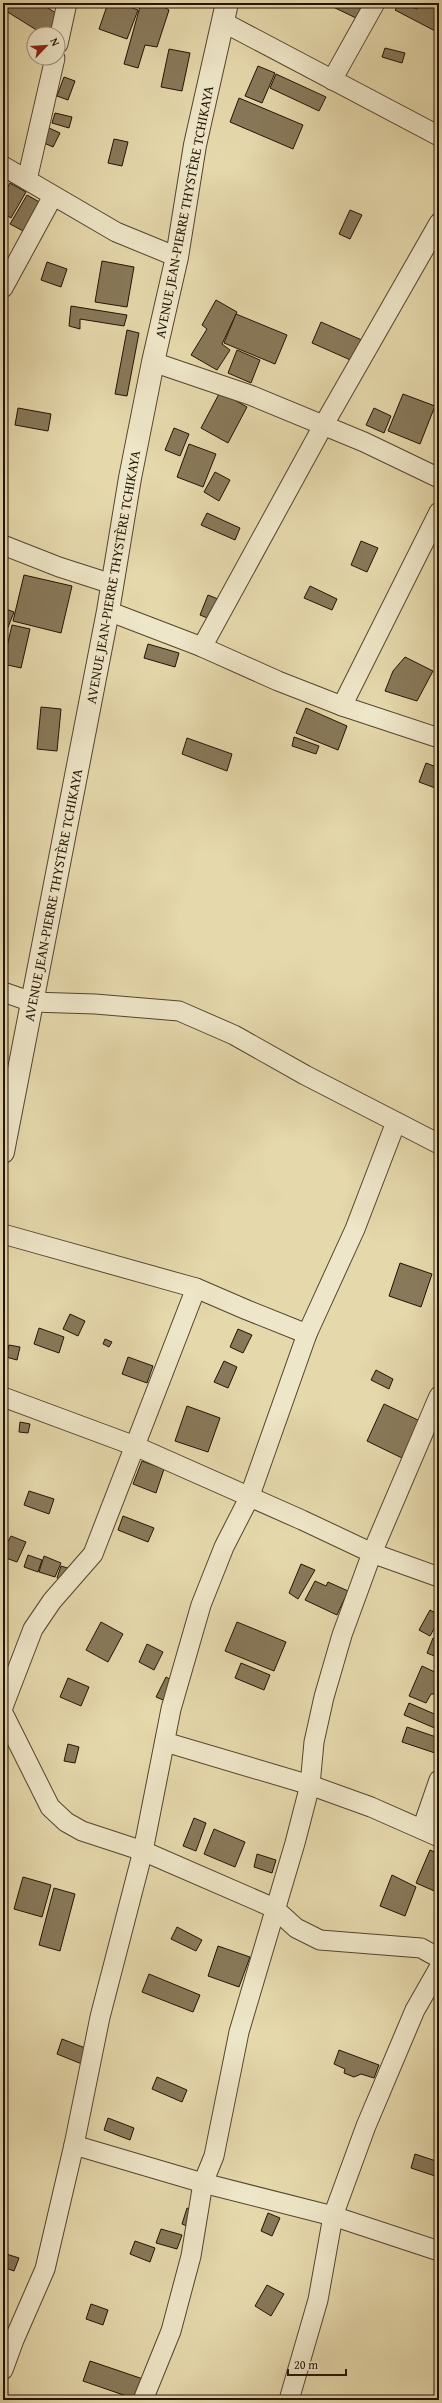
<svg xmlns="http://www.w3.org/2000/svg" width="442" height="2403" viewBox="0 0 442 2403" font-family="'Gentium Book Plus',serif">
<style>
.building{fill:#88795a;stroke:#241202}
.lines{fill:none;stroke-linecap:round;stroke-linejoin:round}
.minor-casing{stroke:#54442c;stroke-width:21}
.tertiary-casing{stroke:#54442c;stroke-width:24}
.minor{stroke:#eee6c8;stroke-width:19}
.tertiary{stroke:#eee6c8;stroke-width:22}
.labels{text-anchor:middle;stroke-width:4;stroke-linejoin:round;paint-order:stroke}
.street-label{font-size:14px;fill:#241202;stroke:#eee6c8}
</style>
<rect width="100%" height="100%" fill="#e5d8ab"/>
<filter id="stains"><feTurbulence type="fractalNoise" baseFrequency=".005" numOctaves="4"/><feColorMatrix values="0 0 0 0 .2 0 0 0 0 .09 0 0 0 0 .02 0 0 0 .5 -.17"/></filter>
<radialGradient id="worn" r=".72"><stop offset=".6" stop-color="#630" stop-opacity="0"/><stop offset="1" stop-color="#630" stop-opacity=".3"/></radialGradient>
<g class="building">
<polygon points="11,3 40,3 59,15 48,34 43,34 6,11"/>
<polygon points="108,3 119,3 138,10 127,39 99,29"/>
<polygon points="141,3 157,3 169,10 157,47 145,45 138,68 124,64"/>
<polygon points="330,3 363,3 356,18 329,5"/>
<polygon points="400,3 417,9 420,3 439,3 439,33 395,10"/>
<polygon points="385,48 405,53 402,63 382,57"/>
<polygon points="169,49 190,53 182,91 161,87"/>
<polygon points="258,66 275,73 262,103 245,96"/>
<polygon points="276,74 326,97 319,111 270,88"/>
<polygon points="64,77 75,81 68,100 57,96"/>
<polygon points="239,98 303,125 293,149 230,122"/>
<polygon points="55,113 72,117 69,128 52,123"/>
<polygon points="49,128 60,133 53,147 42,142"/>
<polygon points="114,139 128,142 122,166 108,163"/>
<polygon points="10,183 26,192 11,218 3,213 3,195"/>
<polygon points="27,195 43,204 27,233 10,224"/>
<polygon points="350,210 362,215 350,239 339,234"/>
<polygon points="102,261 134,267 127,307 95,302"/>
<polygon points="47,262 67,269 61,287 41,280"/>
<polygon points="216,300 237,312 222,344 230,350 217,370 191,355 207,329 202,325"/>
<polygon points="71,306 127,315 124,326 80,319 80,329 69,326"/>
<polygon points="236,314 287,335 275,364 224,343"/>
<polygon points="321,322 364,341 355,362 312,343"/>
<polygon points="127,330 139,333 127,396 115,394"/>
<polygon points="237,350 260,360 251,383 228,373"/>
<polygon points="220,392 247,407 228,443 201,428"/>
<polygon points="403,394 435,406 420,444 388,431"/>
<polygon points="18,408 51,414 48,431 15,425"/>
<polygon points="374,408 391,416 384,433 366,425"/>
<polygon points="174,428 189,434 180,456 165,450"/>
<polygon points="189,444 216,454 203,487 177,477"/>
<polygon points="215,472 230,480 219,501 204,492"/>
<polygon points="207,513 240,528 235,540 201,525"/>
<polygon points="361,541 378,548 367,572 351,565"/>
<polygon points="24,575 72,586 61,633 13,621"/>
<polygon points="310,586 337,599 332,610 304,598"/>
<polygon points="208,595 218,599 210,619 200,615"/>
<polygon points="3,608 14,612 3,640"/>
<polygon points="12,625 30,629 21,668 3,664"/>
<polygon points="148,644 179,653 175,667 144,658"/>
<polygon points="405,657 433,671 417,701 385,691 393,671"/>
<polygon points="41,707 61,709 57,751 37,749"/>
<polygon points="306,708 347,726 338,750 296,733"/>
<polygon points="294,737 319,746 316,754 292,746"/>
<polygon points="187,738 232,754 227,771 182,754"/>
<polygon points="426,763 439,768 438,789 419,782"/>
<polygon points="400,1263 432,1274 421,1307 389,1296"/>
<polygon points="70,1314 85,1321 78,1336 63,1329"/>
<polygon points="39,1328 64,1337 59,1353 34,1344"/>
<polygon points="238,1329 252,1335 243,1353 230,1347"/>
<polygon points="105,1339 112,1342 109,1347 103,1344"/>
<polygon points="9,1345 20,1347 17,1360 6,1357"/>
<polygon points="128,1357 153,1366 147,1383 122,1374"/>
<polygon points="224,1361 237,1367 228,1388 214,1382"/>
<polygon points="376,1370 393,1379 389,1389 371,1380"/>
<polygon points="384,1404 420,1421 402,1458 367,1441"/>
<polygon points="187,1406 220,1418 208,1452 175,1441"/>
<polygon points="20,1422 30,1424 28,1433 19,1432"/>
<polygon points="142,1461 164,1469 156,1493 133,1484"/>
<polygon points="29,1491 54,1499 49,1514 24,1505"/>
<polygon points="123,1516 154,1528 148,1542 118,1530"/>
<polygon points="11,1536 26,1542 17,1562 3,1557 3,1544 6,1545"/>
<polygon points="28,1555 42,1560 38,1572 24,1567"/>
<polygon points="44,1556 61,1563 55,1577 39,1572"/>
<polygon points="301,1564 315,1570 298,1599 289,1593"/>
<polygon points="61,1566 74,1570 70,1583 57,1578"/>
<polygon points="315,1581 326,1586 328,1582 348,1591 337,1615 305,1600"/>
<polygon points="430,1610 439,1615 439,1620 430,1636 419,1630"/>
<polygon points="101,1622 123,1634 108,1662 86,1650"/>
<polygon points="237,1622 286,1642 274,1671 225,1651"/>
<polygon points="439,1622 439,1637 434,1634"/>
<polygon points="433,1638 439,1640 439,1658 427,1653"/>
<polygon points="147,1644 163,1652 154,1670 139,1662"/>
<polygon points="241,1663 270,1675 264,1690 235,1678"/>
<polygon points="3,1664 23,1677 3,1682"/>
<polygon points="422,1666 439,1674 439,1692 438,1694 431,1694 426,1703 409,1696"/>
<polygon points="166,1677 177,1683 168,1702 156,1697"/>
<polygon points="68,1678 89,1687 81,1706 60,1697"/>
<polygon points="409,1703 439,1716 437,1729 404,1715"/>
<polygon points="407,1727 439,1738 435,1753 402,1742"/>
<polygon points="68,1744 79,1747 75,1763 64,1761"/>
<polygon points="194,1818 206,1823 196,1851 183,1846"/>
<polygon points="214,1829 245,1842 235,1867 204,1854"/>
<polygon points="430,1850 439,1854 439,1893 416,1883"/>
<polygon points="257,1854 276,1860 272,1873 254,1867"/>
<polygon points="392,1875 416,1887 405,1916 380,1906"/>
<polygon points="23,1877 51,1885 42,1917 14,1909"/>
<polygon points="54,1888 75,1894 60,1951 39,1945"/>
<polygon points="177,1927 202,1940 196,1951 171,1939"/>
<polygon points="218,1946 250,1957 239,1987 208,1976"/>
<polygon points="149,1974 200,1995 193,2012 142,1992"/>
<polygon points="62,2039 93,2051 87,2066 57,2054"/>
<polygon points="339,2050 379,2065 374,2078 361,2074 354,2077 344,2073 345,2069 334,2064"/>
<polygon points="157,2077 187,2090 182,2102 152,2089"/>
<polygon points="108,2118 134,2128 130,2140 104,2130"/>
<polygon points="415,2154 439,2162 435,2176 411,2168"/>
<polygon points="187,2208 197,2211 192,2228 182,2224"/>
<polygon points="268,2213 280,2218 272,2236 261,2231"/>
<polygon points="161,2229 182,2235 177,2249 156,2243"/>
<polygon points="135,2241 155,2248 150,2262 130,2254"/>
<polygon points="3,2253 19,2258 14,2271 3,2267"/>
<polygon points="267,2285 284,2294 271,2316 255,2306"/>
<polygon points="91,2304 108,2310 103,2325 86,2319"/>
<polygon points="90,2361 146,2380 138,2400 83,2381"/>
</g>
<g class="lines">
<g class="minor-casing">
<g id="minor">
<polyline points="223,22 439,136"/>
<polyline points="58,44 67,3"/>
<polyline points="332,80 375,3"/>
<polyline points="3,166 116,232 177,257"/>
<polyline points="27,180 55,58"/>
<polyline points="3,288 53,196"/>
<polyline points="153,362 250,395 364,442 439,478"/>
<polyline points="3,545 59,567 112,584"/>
<polyline points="108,611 202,647 278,681 342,706 439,738"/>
<polyline points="202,647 323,426 439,223"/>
<polyline points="342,706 439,512"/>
<polyline points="3,992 32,1002 95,1004 179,1011 234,1035 305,1075 439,1144"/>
<polyline points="3,1234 196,1288 247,1310 307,1334"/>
<polyline points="3,1397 135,1446 302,1520 372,1553 439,1577"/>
<polyline points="3,1707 33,1629 52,1601 93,1554 196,1288"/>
<polyline points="3,1713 50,1807 66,1822 82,1831 143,1851 274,1908 296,1928 320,1940 421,1948 439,1958"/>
<polyline points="165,1742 310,1785 371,1807 439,1837"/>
<polyline points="422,1829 439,1780"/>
<polyline points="74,2145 203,2183 333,2216 439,2251"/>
<polyline points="3,2370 14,2340 45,2269 74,2145 100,2017 143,1851 171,1709 201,1605 224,1547 249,1498 307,1334 355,1229 396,1122"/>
<polyline points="143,2400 171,2331 191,2256 203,2183 214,2156 239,2032 295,1843 310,1785 314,1742 324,1697 342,1635 372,1553 439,1396"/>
<polyline points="289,2400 318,2300 333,2216 366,2126 415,2010 439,1968"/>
</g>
</g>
<g class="tertiary-casing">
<polyline id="tertiary" points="3,1152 108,611 130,478 153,362 177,257 195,145 227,3"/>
</g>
<use href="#minor" class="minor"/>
<use href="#tertiary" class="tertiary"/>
</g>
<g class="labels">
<g class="street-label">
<text transform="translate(184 212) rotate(-79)" y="5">AVENUE JEAN-PIERRE THYSTÈRE TCHIKAYA</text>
<text transform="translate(113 577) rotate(-80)" y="5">AVENUE JEAN-PIERRE THYSTÈRE TCHIKAYA</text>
<text transform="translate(53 895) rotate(-79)" y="5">AVENUE JEAN-PIERRE THYSTÈRE TCHIKAYA</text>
</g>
</g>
<rect width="442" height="2403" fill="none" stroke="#e5d8ab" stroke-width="16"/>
<rect x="4" y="4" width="434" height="2395" fill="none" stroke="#241202" stroke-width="2"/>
<rect x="8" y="8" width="426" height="2387" fill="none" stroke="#241202"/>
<g transform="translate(46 46) rotate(65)"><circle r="19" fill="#eee6c8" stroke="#9d9179"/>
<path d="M0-3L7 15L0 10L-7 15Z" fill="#8f2418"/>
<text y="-6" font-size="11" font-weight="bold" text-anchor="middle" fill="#241202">N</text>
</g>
<path d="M288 2369v6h58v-6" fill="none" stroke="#241202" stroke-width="2"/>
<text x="294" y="2369" font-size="12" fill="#241202" stroke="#eee6c8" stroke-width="3" paint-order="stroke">20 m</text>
<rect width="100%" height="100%" filter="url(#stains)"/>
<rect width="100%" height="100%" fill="url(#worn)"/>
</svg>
